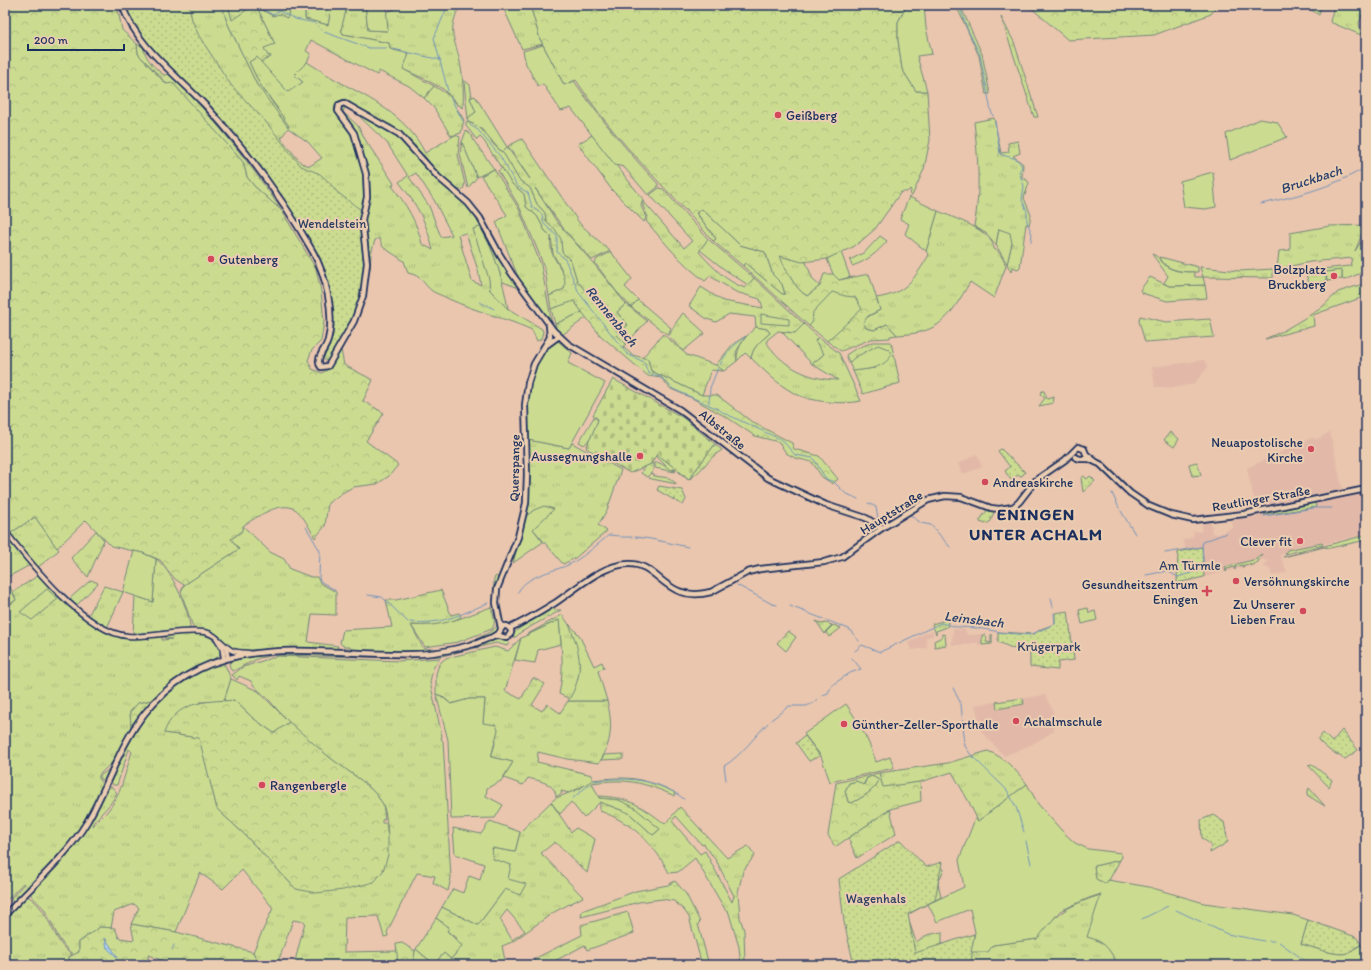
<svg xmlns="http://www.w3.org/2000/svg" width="1371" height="970" viewBox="0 0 1371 970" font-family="Itim,sans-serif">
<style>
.built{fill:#e2b9a8}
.grass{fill:url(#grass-tufts);stroke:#738678;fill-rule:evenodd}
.forest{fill:url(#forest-crowns);stroke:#738678;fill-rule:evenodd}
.cemetery{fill:url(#cemetery-stones);stroke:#738678}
.park{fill:url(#park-dots);stroke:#738678}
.garden{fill:#cbdc91;stroke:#738678}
.water{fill:url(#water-rules);stroke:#7493ba}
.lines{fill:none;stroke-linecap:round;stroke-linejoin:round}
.stream{stroke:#7493ba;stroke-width:1}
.tertiary-casing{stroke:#1b2f5e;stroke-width:7}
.secondary-casing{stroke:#1b2f5e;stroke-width:8}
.tertiary{stroke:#ebcdb1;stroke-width:4}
.secondary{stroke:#ebcdb1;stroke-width:4.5}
.poi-dot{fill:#d1495b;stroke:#ebcdb1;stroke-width:1.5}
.labels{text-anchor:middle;stroke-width:4;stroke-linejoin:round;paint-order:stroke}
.poi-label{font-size:13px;fill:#1b2f5e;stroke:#ebcdb1;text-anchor:start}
.park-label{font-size:13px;fill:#2d4063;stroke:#ebcdb1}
.street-label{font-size:13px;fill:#1b2f5e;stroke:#ebcdb1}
.water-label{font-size:14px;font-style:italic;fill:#2a406d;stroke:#ebcdb1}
.district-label{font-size:17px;font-weight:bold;letter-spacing:1px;fill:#1b2f5e;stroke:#ebcdb1}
</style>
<defs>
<pattern id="grass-tufts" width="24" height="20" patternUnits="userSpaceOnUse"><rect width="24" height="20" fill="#cbdc91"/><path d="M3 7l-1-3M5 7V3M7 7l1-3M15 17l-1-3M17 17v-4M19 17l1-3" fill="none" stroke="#aebd7f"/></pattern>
<pattern id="forest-crowns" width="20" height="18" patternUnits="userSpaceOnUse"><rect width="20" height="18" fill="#cbdc91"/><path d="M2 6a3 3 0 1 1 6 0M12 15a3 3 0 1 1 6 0" fill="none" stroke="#aebd7f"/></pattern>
<pattern id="cemetery-stones" width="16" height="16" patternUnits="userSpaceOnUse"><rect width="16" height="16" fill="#cbdc91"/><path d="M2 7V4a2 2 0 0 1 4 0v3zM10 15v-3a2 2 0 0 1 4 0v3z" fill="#aebd7f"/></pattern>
<pattern id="park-dots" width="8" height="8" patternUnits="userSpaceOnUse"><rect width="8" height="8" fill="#cbdc91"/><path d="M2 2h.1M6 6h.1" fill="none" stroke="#aebd7f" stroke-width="1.8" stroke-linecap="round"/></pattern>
<pattern id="water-rules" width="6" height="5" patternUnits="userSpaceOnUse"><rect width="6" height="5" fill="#afd5f8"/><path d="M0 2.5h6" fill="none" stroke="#96b7d7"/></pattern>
</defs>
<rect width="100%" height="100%" fill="#eac6ae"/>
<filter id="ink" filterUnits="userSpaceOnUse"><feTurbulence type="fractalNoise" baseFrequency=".025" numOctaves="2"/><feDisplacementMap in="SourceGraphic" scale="8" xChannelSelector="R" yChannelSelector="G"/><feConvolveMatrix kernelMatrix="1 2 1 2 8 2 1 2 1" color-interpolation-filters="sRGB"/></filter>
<g filter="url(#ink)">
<g class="built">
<polygon points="1204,360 1208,367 1194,384 1173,388 1155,387 1152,367"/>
<polygon points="1330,432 1343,492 1366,488 1366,534 1280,555 1287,572 1272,576 1270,569 1264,566 1268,561 1261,559 1254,565 1204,577 1202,547 1186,550 1183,540 1193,537 1194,531 1201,532 1203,522 1211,522 1212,533 1218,534 1232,528 1233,519 1253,517 1256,518 1256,508 1247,468 1311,438 1317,439"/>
<polygon points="977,454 982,467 966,473 962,473 958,464"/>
<polygon points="953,629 965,629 967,635 982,634 982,645 978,645 978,643 970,643 970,645 952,645"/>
<polygon points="933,631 933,636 926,637 927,648 911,650 908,643 925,633"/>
<polygon points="1045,695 1053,711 1054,731 1033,744 1004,756 982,732 975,705"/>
</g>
<g class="grass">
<path d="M 153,5 L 222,5 L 227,22 L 257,85 L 278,109 L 259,83 L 249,62 L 257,57 L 303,82 L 294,75 L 307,62 C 320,70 333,79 347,86 C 377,102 409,120 425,153 L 455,135 L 460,137 L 458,155 L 465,184 L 463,189 L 460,190 L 454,187 L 432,169 L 427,159 L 408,139 L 395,129 L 361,112 L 346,99 L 336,102 L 334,110 L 355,139 L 364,173 L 365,198 L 359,220 L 337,339 L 325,360 L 323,357 L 330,347 L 334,335 L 332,332 C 336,302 327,271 313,245 ZM 288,128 L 308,142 L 322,158 L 310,166 L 301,163 L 281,138 Z"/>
<polygon points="228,5 292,5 287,18 273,16 256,7 248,9 232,21"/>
<path d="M 292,5 L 365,5 L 368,30 L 387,31 L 386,12 L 407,5 L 460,5 C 447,33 454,35 460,62 C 463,76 464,93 463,107 L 462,108 L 443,89 L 423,78 L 402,69 L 409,54 L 390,49 L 389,43 L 343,34 L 341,30 L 346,6 L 332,6 L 328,25 L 305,19 L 305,7 Z"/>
<polygon points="502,5 530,5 540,39 543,44 522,49"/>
<polygon points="956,5 960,5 982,54 990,94 986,94 979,56"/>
<polygon points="1304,5 1321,5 1319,15"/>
<polygon points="1334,5 1366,5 1366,17 1362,15 1359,23 1361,35 1330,22"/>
<polygon points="1001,17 1014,42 1038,117 1034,117"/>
<path d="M 137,44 L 143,47 C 146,59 154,68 164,75 L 170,74 C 212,116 249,161 282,211 L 254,186 L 247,177 L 243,162 L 138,54 Z"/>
<polygon points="465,81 470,85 472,97 470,98 476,112 468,119 464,82"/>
<polygon points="434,86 450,96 457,105 456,107 464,120 461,133 451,136 434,108 424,98"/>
<path d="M 343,105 L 347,106 L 358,113 L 358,115 L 345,107 L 343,112 L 358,126 L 366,141 L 393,182 L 394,184 L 392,186 C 406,204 417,222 422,244 L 433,250 C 426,221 418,206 399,182 L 408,176 L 387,143 L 359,116 L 360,115 L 392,132 L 402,139 L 433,175 L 471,210 L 500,261 L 519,288 L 503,282 L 488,240 L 490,290 L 507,308 L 542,329 L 543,332 L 541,339 L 537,341 L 532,330 C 506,318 477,312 449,299 C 444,296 437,294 432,291 C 422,283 423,276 408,273 L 404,261 L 383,247 L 379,238 L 375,240 L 371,254 L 370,269 L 364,219 L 369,187 L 368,173 L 357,136 L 340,111 ZM 416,173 L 434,200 L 452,235 L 441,237 L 429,206 L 409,177 ZM 466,233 L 478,270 L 481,285 L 472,281 L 458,235 Z"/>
<path d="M 994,118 L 1001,153 L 1009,152 L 1008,143 L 1018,141 L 1020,153 L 1013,156 L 1023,164 L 1022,178 L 1027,180 L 1029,183 L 1024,198 L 1031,215 L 1029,225 L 1026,224 L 1020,267 L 1018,269 L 1012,267 L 1011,272 L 1007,264 L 1012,243 L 999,229 L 996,245 L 987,234 L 974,226 C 981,191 978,157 974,122 Z"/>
<polygon points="592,135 643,199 641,206 646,217 644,222 612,190 578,144"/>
<polygon points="522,139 580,224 610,251 592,260 566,232 535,188 557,222 594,264 626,304 617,312 628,326 617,335 601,309 577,281 571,261 562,252 561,245 546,221 545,213 537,204 530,188 519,180 502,152 507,147 530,179 508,146"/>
<polygon points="462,142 477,177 468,188 460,154"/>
<polygon points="494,169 519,209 541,265 552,324 521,284 496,222 507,215 481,176"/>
<path d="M 659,188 L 663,189 L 708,239 L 699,252 C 713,267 725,281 745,288 L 754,278 L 804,324 L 795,333 L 778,331 L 767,340 C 767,345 770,347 773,351 C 788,369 813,380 838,380 L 812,364 L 824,354 L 815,341 L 818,337 L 839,353 L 861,401 C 843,405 810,402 794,393 C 777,384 764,370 751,358 C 753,346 761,341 770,333 L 767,329 L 756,327 L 755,317 L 729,314 L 716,322 L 707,319 L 689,306 L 701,287 L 723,301 L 763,308 L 760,299 L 736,292 L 710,276 L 705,281 C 682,264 665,243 646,221 L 648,217 L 643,206 L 643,201 L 684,248 L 692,241 L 650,195 Z"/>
<polygon points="702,209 740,245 765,252 773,275 782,284 785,294 782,294 745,263 743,266 713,241 716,239 696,212"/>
<path d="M 938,211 C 953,218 993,230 994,249 C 1000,251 1003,259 1006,266 L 994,298 L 970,282 C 949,318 941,333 897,335 L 887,324 L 875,330 L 866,328 L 863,323 L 864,319 L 880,310 L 876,298 C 906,294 914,279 929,255 L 926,251 Z"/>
<polygon points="1366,225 1355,251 1360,243 1366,244 1366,271 1344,280 1342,279 1342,270 1326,272 1326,282 1309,283 1305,271 1350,266 1352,258 1310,262 1277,269 1279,251 1290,250 1290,233 1330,226"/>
<polygon points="611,252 632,279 625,287 638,300 631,307 616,291 595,263 597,259"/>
<path d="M 779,256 L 806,262 L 813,280 L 820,286 L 807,296 C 795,289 785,269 779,256 Z"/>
<path d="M 1160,257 L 1198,267 L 1198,272 C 1185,272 1165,272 1160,257 Z"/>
<polygon points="1200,267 1240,271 1273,269 1273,278 1203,277"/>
<polygon points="1150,277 1169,286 1205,285 1207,298 1167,301 1142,293 1140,290"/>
<polygon points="1366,283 1366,296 1313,315 1314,326 1265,339 1283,331 1320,309 1338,292"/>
<polygon points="582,312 587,317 562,335 556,329 555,324"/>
<polygon points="683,313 705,333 683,351 669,336 675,324"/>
<polygon points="1140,316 1166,322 1210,319 1214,337 1145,342 1139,321"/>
<polygon points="663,334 687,355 718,366 723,371 711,370 702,395 651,371 648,359 642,358"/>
<polygon points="746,336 736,352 737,361 724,371 716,365 733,344"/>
<polygon points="873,342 891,342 900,383 863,394 853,371 875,368 854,358 849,363 846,355 855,349"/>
<polygon points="1042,391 1044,391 1047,399 1054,397 1053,403 1039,406 1045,398 1040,394"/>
<polygon points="1170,432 1179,439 1174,447 1164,440"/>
<polygon points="528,440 569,448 572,443 621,470 607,510 598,525 607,531 575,558 563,564 533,529 553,509 534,510 525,517 529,483"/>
<path d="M 715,444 L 722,450 C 708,458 702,472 688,480 L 678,471 L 689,479 Z"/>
<polygon points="657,454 677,469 670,470 656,456"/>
<path d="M 655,462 C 662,462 667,470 676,471 L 675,472 L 655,468 Z"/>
<polygon points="1197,462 1201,475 1192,476 1189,464"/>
<polygon points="653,463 653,471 647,477 641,473 644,467"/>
<polygon points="653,474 654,476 669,478 677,484 652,479 649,478"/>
<polygon points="1315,503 1316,507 1264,515 1267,513"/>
<polygon points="35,517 59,550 37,568 9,534"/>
<polygon points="243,526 270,552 284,559 290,569 311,577 317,577 320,583 336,592 336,615 312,614 308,642 338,646 337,650 285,648 240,651 231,649 219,636 213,633 194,630 181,592 184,585 239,549 231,539 241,532"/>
<polygon points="96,531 104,540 88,577 71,558"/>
<polygon points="1366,535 1366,540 1330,548 1324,547 1283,557"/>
<polygon points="7,536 30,565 6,578 5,538"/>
<polygon points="1322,543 1323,545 1285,554 1287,550"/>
<polygon points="1262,554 1258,562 1250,566 1250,564 1244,565 1243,568 1243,565 1235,567 1235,570 1234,567 1227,569 1226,572 1225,567 1257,559 1257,557"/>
<path d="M 156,559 C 171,569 190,611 190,629 L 162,632 L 159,631 L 159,633 L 145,634 L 143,632 L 143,634 L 133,635 L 135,596 L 153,602 Z"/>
<path d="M 39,575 L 60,595 L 54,592 L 59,597 L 63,598 L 114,635 L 125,638 L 147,637 L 149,640 L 150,637 L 162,635 L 162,640 L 172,639 L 164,638 L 164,635 C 184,636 211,626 221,651 L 219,656 L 185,674 L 152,700 L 138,703 L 130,712 L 131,726 L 105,781 L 100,779 L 100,776 L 108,770 L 112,762 L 99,775 L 99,780 L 104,786 L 86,820 L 64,850 L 15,902 L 12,901 L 11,898 L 24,884 L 23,883 L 5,902 L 5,592 L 11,604 L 16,600 L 13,592 Z"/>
<path d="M 496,576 L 498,578 L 495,592 L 500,627 C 496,635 488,636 480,639 C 438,654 395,653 351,650 L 350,647 L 344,647 L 340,643 L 343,630 L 392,627 L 386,600 L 396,600 L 441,590 L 451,615 L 459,613 L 461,617 C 445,626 429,626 411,625 L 423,648 C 439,653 486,639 497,626 L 493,603 L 494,578 Z"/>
<polygon points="104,586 123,592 107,628 88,616"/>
<path d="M 554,607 L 554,610 L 561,610 L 521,632 L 516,637 L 512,637 C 512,629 546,615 554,607 Z"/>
<path d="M 562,615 C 582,639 586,672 570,699 L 559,694 C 565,667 561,647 559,620 L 526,635 Z"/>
<polygon points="946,620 948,622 947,627 936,631 936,634 932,624"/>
<polygon points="816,621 821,624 826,623 832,625 825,632 825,634"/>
<polygon points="833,625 841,628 829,637 826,632"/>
<polygon points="788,631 796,637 786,651 777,643"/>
<polygon points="942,634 945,635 946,645 935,647 934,641 942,637"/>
<polygon points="992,634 992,644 982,645 982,635 985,635 987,637 986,642 991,643 991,635"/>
<polygon points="499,638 508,640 509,644 507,646 496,643 442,656 404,658 275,655 259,658 233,671 231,670 229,664 233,660 277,652 418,655 476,645"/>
<path d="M 521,638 L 505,691 L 521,699 L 533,678 L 545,684 L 532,705 L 542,711 L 547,704 L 560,713 L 568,701 L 607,701 C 613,724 612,743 599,763 L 567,759 L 538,752 L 537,762 L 592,775 L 592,780 C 629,776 640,777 674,792 L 675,796 C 642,782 628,778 592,783 L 591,782 L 569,793 L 561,791 L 562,793 L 556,797 C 556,784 541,781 528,778 L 523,785 L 504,778 L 512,762 L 491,757 L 495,744 L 483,723 L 485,699 L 469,699 L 451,704 L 442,696 L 436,694 L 436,674 L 439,664 L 446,658 L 495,647 L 508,651 Z"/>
<path d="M 278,656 L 398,661 L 440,658 L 433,668 L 430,682 L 442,736 L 441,739 L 443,741 L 451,878 L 448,891 L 433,883 L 435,876 L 417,873 L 387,932 L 388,936 L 384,937 L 378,916 L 345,917 L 344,952 L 398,951 L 398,965 L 294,965 L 305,922 L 293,920 L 277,965 L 259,965 L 253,952 L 273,908 L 242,870 L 223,889 L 200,873 L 176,932 L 131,924 L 139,908 L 134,904 L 114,912 L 111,928 L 100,927 L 79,942 L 79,952 L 74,955 C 58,945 54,924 44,909 C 40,903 32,899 30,892 L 78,841 L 109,787 L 112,787 L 117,793 L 111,803 L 93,823 L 92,826 C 121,803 121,785 132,752 L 129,749 L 117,785 L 113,785 L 111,781 C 138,722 157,687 221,663 L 225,665 L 231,679 L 224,701 L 200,702 L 164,733 L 200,738 L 217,809 L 243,833 L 296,889 L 388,836 C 387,827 387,812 382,803 C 371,783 347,772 329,757 C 307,740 287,722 270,701 C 264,694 254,688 251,681 L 239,676 L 237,680 L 232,675 L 243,667 Z"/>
<path d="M 988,751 C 1005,758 1015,769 1027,784 L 978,821 L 969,802 L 952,772 L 920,782 L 883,788 L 879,773 L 948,763 Z"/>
<polygon points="1311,764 1332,780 1329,787 1308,765"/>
<path d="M 872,776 L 879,780 C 875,791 861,798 852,803 L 848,802 L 845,791 L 849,783 L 857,781 L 864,785 L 867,778 Z"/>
<polygon points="1309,788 1324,805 1325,806 1307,795"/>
<path d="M 598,796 C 628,797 642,806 665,824 L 680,807 L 727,858 L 748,846 L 755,855 L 743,871 L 738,892 L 740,918 L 744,930 L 745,965 L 741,965 L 739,947 L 728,910 L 726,911 L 695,858 L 678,872 L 669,873 C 654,843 631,822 600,811 L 600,802 L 629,813 L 653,835 L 660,829 L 619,800 L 599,798 ZM 676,816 L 702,845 L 704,844 L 717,862 L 734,896 L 732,902 L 705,851 L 700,854 L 672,821 Z"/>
<path d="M 551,802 L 571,832 L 576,828 L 595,839 L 587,873 L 555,842 L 541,853 L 583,897 L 554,912 L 512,942 L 502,946 L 506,965 L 413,965 L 413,956 L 416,949 L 434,964 L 444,953 L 451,959 L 462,946 L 455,940 L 456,938 L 447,931 L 449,927 L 436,918 L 442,907 L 478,925 L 505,889 L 508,879 L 493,859 L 492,848 L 515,852 L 520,832 ZM 507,910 L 525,931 L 512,940 L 500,919 Z"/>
<polygon points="890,809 896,834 857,858 848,838"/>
<polygon points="1120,860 1107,884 1095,879 1094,866"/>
<path d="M 938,866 L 944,869 L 938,883 L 941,897 L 907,915 L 916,942 L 927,935 L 942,932 L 942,962 L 993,945 L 1037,939 C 1050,915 1076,902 1101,895 L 1088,937 C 1106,942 1109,949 1118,965 L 871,965 Z"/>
<polygon points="675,881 686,894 700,922 698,924 709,965 702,965 689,917 684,910 674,901 662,899 639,902 581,917 582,911 636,891 668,885"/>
<path d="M 27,896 C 51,909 51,941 72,955 L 69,957 L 70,965 L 5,965 L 5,918 Z"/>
<polygon points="628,912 634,933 587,950 585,945 547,965 536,965 534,959 582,935 581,925"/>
</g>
<g class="forest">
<path d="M 5,5 L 117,5 L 122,30 L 137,44 L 138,54 L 166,84 L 173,83 L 243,162 L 247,177 L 254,186 L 282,211 L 316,269 L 321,291 L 324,322 L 321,341 L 312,350 L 308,360 L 312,369 L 322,373 L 330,368 L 341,350 L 344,365 L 373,380 L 363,401 L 384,413 L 366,441 L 398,465 L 389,476 L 377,484 L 353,487 L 342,493 L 328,503 L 325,526 L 315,538 C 310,529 302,512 293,508 C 277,502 256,518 244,525 L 241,532 L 231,539 L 239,549 L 184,585 L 175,579 L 160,560 L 143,553 L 111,546 L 86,520 L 57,548 L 35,517 L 9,534 L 5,529 Z"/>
<polygon points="222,5 228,5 232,20 248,9 257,7 275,44 268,56 270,55 271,57 261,62 257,57 249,62 259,83 289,126 288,127 257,85 227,22"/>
<path d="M 530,5 L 907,5 L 898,22 L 898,40 L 902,69 L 916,91 L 927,91 L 930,140 L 924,169 L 912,196 L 910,195 L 911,190 L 910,189 L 907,192 L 901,192 L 875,229 L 860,242 L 853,247 L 827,259 L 802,262 L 780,256 C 785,269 795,289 807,296 L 820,286 L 824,274 L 833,274 L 839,280 L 869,274 L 880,310 L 868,316 L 863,323 L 866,328 L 874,330 L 887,324 L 897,335 L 890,336 L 890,338 L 871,339 L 841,351 L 827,341 L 836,332 L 812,323 L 809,326 L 743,266 L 745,263 L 782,294 L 785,294 L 782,284 L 773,275 L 765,252 L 740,245 L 702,209 L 696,213 L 716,239 L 713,241 L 687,212 L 688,210 L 685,210 C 645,167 608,130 576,80 L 564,85 L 540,39 Z"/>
<polygon points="1028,5 1217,5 1211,14 1154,35 1068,40"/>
<polygon points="466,122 480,126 493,144 504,154 519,180 530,188 537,204 545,213 546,221 555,229 561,239 562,252 571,261 577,281 601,309 626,344 623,347 632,355 648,359 651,371 702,395 717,395 752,422 792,443 794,449 819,456 838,479 833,484 822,477 812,462 795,458 786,453 779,442 755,436 728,418 692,398 671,389 661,378 648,376 600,335 574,302 551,309 549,296 564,289 561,268 553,254 551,236 545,231 537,216 526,207 524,194 511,183 484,141 480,137 477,140 466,126"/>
<polygon points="5,575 16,600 10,604 5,592"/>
<polygon points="152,700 131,726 130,712 138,703"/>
<path d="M 234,700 L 253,718 L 274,733 L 289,722 L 329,757 L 362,781 L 375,793 L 383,804 L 385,819 L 382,820 L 382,823 L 386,823 L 388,836 L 388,855 L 383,871 L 374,882 L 343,890 L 316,893 L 296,889 L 243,833 L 217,809 L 199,738 L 164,733 C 175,701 206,701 234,700 Z"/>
<path d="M 879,773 L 883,787 L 920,782 L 921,801 L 890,809 L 835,847 L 828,835 L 836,783 ZM 872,776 L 879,780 C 875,791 861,798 852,803 L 848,802 L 845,791 L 849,783 L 857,781 L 863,785 L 867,778 Z"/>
<polygon points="131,924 176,932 253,952 259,965 175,965 148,955 149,965 70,965 69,957 79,952 79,942 100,927 115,928 119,938 134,940"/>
<polygon points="402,943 415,951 413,965 398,964 396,944"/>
</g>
<polygon class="cemetery" points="613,379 682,417 715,444 689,479 657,454 651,464 630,473 586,448 598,419 593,415"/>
<g class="park">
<path d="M 125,5 L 189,5 L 192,20 L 199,36 L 231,85 L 266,122 L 301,166 L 320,174 L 329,182 L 337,192 L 361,210 C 360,224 364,238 365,253 C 367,294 351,323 331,357 L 326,361 L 323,359 C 327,352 331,345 332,337 C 336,320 327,276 320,259 C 313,243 302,228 292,213 C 264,171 232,131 197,94 C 171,65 139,42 125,5 Z"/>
<polygon points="1001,449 1025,472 1022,476 1018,475 1011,480 1005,471 1010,467 998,451"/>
<polygon points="1084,476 1087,479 1090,476 1095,481 1083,492 1081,478"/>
<polygon points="659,486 682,490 686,499 683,505 657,490"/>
<polygon points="987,510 994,511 991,521 986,524 980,522 980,520"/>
<polygon points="1202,547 1204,577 1177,583 1178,552"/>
<polygon points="1068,611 1074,660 1058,662 1058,670 1030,667 1030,653 1024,653 998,642 998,632 1034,634 1041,629 1055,624 1055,613"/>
<polygon points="1023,698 1024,704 997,709 996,702"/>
<polygon points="1342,730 1358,750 1345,759 1329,750 1318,740 1323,733 1332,742"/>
<polygon points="805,736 820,756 809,761 796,743"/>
<polygon points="1213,815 1224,822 1228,842 1210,853 1211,845 1202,838 1201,820"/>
<polygon points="900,840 926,867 942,862 935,900 908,914 915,953 974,934 971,965 854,965 844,922 839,879"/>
<path d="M 1308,920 L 1356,937 L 1361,944 C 1357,947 1352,951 1348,953 C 1337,957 1312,947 1301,944 Z"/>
</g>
<g class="garden">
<polygon points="292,5 305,6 305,19 328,25 332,5 347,6 341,30 343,34 389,43 390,49 409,54 403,69 434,86 424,98 409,86 379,71 377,75 311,40 306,51 311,54 307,62 294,75 303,82 288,92 261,62 271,57 270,55 268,56 264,48 275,44 257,7 273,16 279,14 287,18"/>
<polygon points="365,5 386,5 388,31 368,30"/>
<polygon points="907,5 924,5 926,28 932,54 917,56 927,91 916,91 902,69 898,40 898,22"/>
<path d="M 543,45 L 564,85 L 574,81 C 600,118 627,151 658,184 L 658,187 L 648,195 L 624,167 L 615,165 L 571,108 L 561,111 L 543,84 L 538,86 L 526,64 L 523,51 Z"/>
<path d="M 475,96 L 507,147 L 502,152 C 489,140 485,127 468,122 L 468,118 L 476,112 L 470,98 Z"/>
<polygon points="1260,119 1277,122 1287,137 1230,160 1226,134"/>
<polygon points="466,131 472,136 474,141 494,169 477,177 462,142"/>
<path d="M 502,168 L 511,183 L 524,194 L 526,207 L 537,216 L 545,231 L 551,236 C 551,242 550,250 553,255 C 558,266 568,276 564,289 L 549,296 L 545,270 L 538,251 L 520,208 L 498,171 Z"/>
<polygon points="1213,172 1216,207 1205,209 1184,207 1180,181"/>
<polygon points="909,197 938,211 926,251 905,234 909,224 900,219"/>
<path d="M 480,227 C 495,252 503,280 508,309 L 490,290 L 489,279 L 473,229 Z"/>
<polygon points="999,229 1010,233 1012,243 1007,264 996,245"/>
<path d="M 880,236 L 887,241 C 877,253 867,261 852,266 L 850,260 L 865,252 Z"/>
<polygon points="708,239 754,278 748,285 724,269 700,250"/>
<polygon points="841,252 850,277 839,280 833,274 827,259"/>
<path d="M 1152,254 C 1160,257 1160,261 1166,266 C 1174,272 1185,272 1194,272 L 1195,277 L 1203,277 L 1205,285 L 1169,286 L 1164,283 L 1168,276 Z"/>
<polygon points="1342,270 1342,279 1327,281 1326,272"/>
<polygon points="832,292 845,296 855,297 862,309 827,341 809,326 812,323 813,312"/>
<polygon points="638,300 671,328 668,335 631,307"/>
<polygon points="574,301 582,312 555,324 551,309"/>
<polygon points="626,304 647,321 626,344 617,335 628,325 617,312"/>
<polygon points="761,314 789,319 789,325 761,323"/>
<polygon points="804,324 818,337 815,341 824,354 812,364 782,332 795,333"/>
<path d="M 756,327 L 767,329 L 770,333 C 761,341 753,346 751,358 L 745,353 L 737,361 C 736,346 746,336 756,327 Z"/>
<path d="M 558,341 L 572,353 L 568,363 L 605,383 L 569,448 L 528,440 C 527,410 524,371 548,347 C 551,344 553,342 558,341 Z"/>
<path d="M 878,345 L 888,349 L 892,354 C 884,369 868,369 853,371 L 849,363 L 854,358 Z"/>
<polygon points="594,417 598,420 590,439 584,445 579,442"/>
<polygon points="544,506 554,509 533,529 543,542 513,563 525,517 534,510"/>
<polygon points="134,551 143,553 156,559 153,602 123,592"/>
<polygon points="91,580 98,583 76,606 69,599"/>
<polygon points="47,589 58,599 32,620 20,612"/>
<path d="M 491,607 C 493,614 497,622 492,629 L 458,642 L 425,647 L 411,625 C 442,628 463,617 491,607 Z"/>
<polygon points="1088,608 1089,613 1095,611 1097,620 1082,624 1079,610"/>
<polygon points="559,620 561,644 538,650 535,663 515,660 521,638"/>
<path d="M 569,624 L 579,635 L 594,666 L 602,662 L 604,667 L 598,671 L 607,701 L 568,701 C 585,674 581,653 569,624 Z"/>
<polygon points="231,679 258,691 289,722 274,733 253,718 234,700 224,701"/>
<polygon points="436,694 441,696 451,704 469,699 485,699 483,723 496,725 498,730 491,757 513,762 501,781 487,788 486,796 503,805 495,818 451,819 448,740"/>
<path d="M 846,704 C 859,723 869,740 876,762 L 890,757 L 894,768 L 830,782 L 821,756 L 804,734 Z"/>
<polygon points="623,754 623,759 601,760 604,755"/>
<polygon points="591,781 599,798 619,800 635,808 660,829 653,835 629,813 600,802 584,818 571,802 560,814 551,802 556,798 579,789"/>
<path d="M 1027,784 L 1038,804 L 1063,832 L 1075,843 L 1088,849 L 1121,853 L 1122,857 L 1120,860 L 1094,866 L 1096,879 L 1106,884 L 1108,880 L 1149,887 L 1204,903 L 1293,915 L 1308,920 L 1301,944 C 1312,947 1337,957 1348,953 C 1352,951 1357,947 1361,945 L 1366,952 L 1366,958 L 1353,965 L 1118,965 C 1109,949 1106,942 1087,937 L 1101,894 L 1089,898 L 1060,911 L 1037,939 L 993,945 L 988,952 L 971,952 L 975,932 L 970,909 L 937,922 L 928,904 L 964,887 L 959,860 L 975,819 L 978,821 Z"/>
<polygon points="490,821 520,832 515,852 492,848 493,859 511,865 508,879 526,884 520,895 505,889 478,925 442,907 453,889 463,893 469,876 480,880 484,864 455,854 453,828 481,834"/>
<polygon points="436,918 449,928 447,931 462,946 451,959 444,953 434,964 416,949"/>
</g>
<polygon class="water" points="105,938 118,958 107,948"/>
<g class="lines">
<g class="stream">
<polyline points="448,5 434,38 448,91"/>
<polyline points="959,5 967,28 980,55 991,111 993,116"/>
<polyline points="262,9 273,15 279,11 295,19 315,23 324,32 369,48 387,48"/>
<polyline points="393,49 441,60"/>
<polyline points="450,97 463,121"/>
<path d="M 995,121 L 1000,154 C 1008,158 1019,156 1022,167 L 1019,172 L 1024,186 L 1022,200 L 1027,211 L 1027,222 L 1032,234 L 1031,242"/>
<polyline points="470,125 478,130 500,156 517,186 528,193 532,207 542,214 544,224 557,236 557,252 565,259 579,293 627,354 644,362 648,373 661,377 673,389 718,409 724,413 782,440 795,455 813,458 826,479 834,482 845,493 858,499"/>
<path d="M 1261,204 C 1297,196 1334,187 1366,167"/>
<polyline points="480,302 485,305"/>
<polyline points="487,305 494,309"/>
<path d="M 720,365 C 725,353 734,345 745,337"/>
<polyline points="709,403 710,388 718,368"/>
<polyline points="1112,493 1119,508"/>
<polyline points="868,503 876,507 878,520"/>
<polyline points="1121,511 1135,534"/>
<polyline points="910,515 921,523 931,525 950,547"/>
<polyline points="1264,516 1314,508 1332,508"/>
<polyline points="306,527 320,551 319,578 320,581 335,590"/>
<polyline points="621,537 632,537"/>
<polyline points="635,537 651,539 688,547"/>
<polyline points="1165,553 1200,547"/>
<polyline points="1146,575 1167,571 1178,577 1200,570 1203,561 1202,542 1227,533"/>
<polyline points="48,579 74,603"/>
<polyline points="737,585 772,604 777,605"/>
<path d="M 518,592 C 528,573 557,572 574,562 C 587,554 598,544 609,535 L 619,536"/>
<polyline points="368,595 382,597 408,622"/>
<polyline points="1051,598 1053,607"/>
<polyline points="76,606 88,615"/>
<polyline points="790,606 849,629 859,641"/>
<polyline points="90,616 102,624"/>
<path d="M 410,622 C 441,625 460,615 488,603"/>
<polyline points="162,631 190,629"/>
<polyline points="145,633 159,632"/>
<polyline points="135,634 143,633"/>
<polyline points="855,651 862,645 880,652 941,623 957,627 978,628 1005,633 1030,635 1055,624 1054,613"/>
<polyline points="953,688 961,704 965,746 971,755 1007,790 1016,807 1024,832"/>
<polyline points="771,720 789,706 806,706 814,703 821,696 828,693 832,685 850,673 861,669 852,658"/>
<path d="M 726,780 L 724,766 C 741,756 754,737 768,723"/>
<path d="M 594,781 C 624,776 659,779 684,799"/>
<polyline points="573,798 590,784"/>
<polyline points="1026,841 1031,864"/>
<polyline points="1176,910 1227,934 1264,941"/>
<polyline points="1142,919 1168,906"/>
<polyline points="1269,941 1274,941"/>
<polyline points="1279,942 1311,965"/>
<polyline points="173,947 174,945"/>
<polyline points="172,949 173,948"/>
</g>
<g class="tertiary-casing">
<g id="tertiary">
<path d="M 5,531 C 30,563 86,633 128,636 C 153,638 178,629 204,632 C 217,634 221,644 231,650 C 236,653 243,652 249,653"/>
<polyline points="217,639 222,647 224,659"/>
<polyline points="226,647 228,658"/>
</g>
</g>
<g class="secondary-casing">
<g id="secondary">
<path d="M 122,5 C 137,47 176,74 206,106 C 246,150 284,200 313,252 C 326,275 335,315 328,340 C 326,349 314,359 321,367 L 328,366 L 354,321 L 363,296 L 367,263 L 362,220 L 367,197 L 366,174 L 354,133 L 338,111 L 339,105 L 344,103 L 399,134 L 438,177 L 468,203 L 480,218 L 500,255 L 512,274 L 554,331 L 568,344 L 680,410 L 768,478 L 826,505 L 866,518 L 882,528"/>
<polyline points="544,347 559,336"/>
<polyline points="1075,457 1080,459 1089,459 1100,464 1130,493 1149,506 1171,515 1193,520 1244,514 1366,489"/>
<polyline points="501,628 496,603 497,589 518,537 526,503 527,474 525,405 528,383 534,364 550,337 549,325"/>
<path d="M 510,628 C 526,621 540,612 555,603 C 576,589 601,565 628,564 C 659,562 664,604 711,592 L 748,572 L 760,569 L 824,562 L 842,557 L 882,528 L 928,500 L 945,496 L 961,497 L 991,508 L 999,509 L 1013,507 L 1019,502 L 1036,480 L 1065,460 L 1078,447 L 1084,449 L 1086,454 L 1096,462"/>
<path d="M 5,915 C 33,885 66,857 87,822 C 108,787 119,745 145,713 C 214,625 320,657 415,654 C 435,654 456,649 474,644 C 482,642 490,636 499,636 C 502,636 504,638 507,638 L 511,633 L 511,630 L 507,626 L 503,626 L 499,633 L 491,638"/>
</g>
</g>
<use href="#tertiary" class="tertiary"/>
<use href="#secondary" class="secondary"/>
</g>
</g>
<g class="poi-dot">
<circle cx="778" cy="115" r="4"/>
<circle cx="211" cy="259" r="4"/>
<circle cx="1334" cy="276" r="4"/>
<circle cx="1311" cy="449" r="4"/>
<circle cx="640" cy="456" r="4"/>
<circle cx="985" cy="482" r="4"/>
<circle cx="1300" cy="541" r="4"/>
<circle cx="1236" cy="581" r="4"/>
<path d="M1205 585h4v4h4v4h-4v4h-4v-4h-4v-4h4z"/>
<circle cx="1303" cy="611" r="4"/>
<circle cx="1016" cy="721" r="4"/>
<circle cx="844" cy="724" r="4"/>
<circle cx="262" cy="785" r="4"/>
</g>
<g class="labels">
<g class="poi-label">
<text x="786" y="120">Geißberg</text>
<text x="219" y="264">Gutenberg</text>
<text x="1326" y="274" text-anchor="end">Bolzplatz<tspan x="1326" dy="15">Bruckberg</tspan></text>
<text x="1303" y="447" text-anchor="end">Neuapostolische<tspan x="1303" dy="15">Kirche</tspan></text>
<text x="632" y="461" text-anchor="end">Aussegnungshalle</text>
<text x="993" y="487">Andreaskirche</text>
<text x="1292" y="546" text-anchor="end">Clever fit</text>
<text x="1244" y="586">Versöhnungskirche</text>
<text x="1198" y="589" text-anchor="end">Gesundheitszentrum<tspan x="1198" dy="15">Eningen</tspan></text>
<text x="1295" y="609" text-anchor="end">Zu Unserer<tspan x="1295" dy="15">Lieben Frau</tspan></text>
<text x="1024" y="726">Achalmschule</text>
<text x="852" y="729">Günther-Zeller-Sporthalle</text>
<text x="270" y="790">Rangenbergle</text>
</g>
<g class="park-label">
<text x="332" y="228">Wendelstein</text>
<text x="1190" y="570">Am Türmle</text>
<text x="1049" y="651">Krügerpark</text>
<text x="876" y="903">Wagenhals</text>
</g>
<g class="street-label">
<text transform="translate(723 429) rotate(39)" y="5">Albstraße</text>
<text transform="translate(514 468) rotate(-89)" y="5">Querspange</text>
<text transform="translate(1261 498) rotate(-10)" y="5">Reutlinger Straße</text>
<text transform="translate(891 512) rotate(-32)" y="5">Hauptstraße</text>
</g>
<g class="water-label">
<text transform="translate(1311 179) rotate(-18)" y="5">Bruckbach</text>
<text transform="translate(612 316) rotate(51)" y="5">Rennenbach</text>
<text transform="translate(974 619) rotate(7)" y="5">Leinsbach</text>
</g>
<g class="district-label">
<text x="1036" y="520">ENINGEN<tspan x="1036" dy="20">UNTER ACHALM</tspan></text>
</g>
</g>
<rect width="1371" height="970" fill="none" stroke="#ebcdb1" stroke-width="20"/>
<rect x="10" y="10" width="1351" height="950" fill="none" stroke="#1b2f5e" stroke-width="1.5" filter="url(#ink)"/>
<path d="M28 44v6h96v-6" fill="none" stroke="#1b2f5e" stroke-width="2"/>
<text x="34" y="44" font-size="12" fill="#1b2f5e" stroke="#ebcdb1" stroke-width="3" paint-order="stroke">200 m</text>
</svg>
